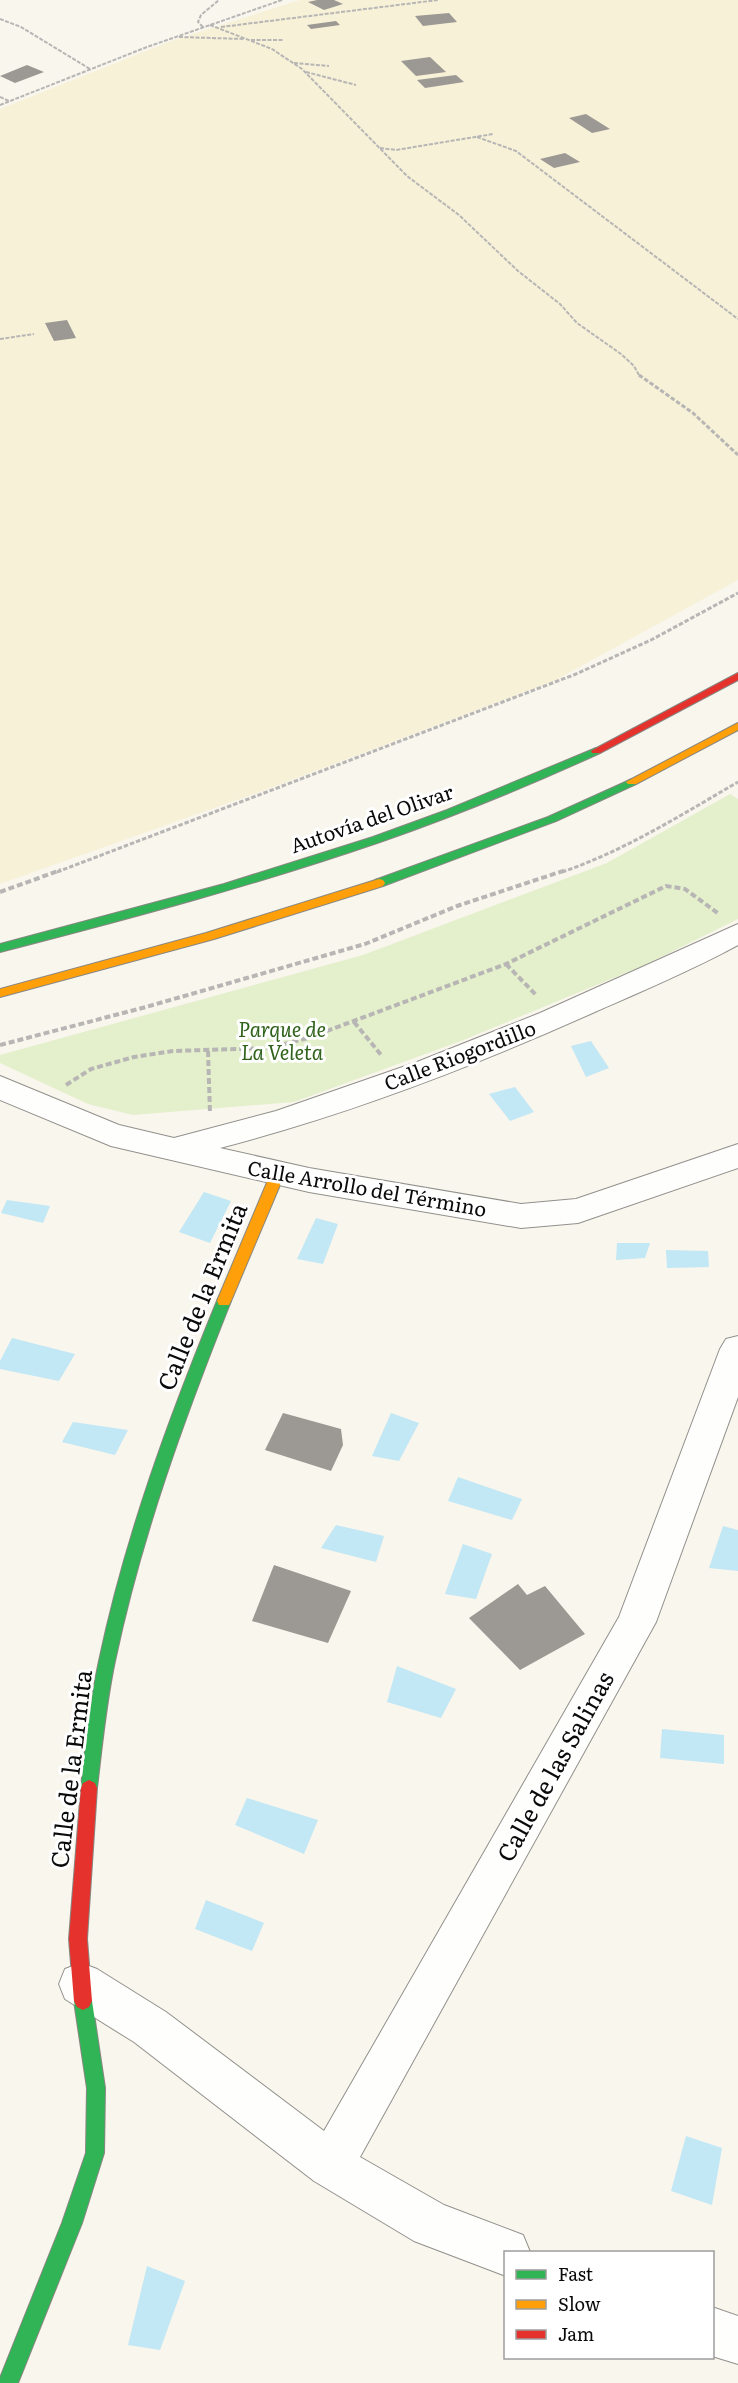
<svg xmlns="http://www.w3.org/2000/svg" width="738" height="2383" viewBox="0 0 738 2383" font-family="Literata,serif">
<style>
.farmland{fill:#f7f1d8}
.green{fill:#e4efcc}
.water{fill:#c2e7f5}
.building{fill:#9c9893}
.lines{fill:none;stroke-linecap:round;stroke-linejoin:round}
.street-casing{stroke:#92908c;stroke-width:2}
.fast-casing{stroke:#888783;stroke-width:2}
.slow-casing{stroke:#888783;stroke-width:2}
.jam-casing{stroke:#888783;stroke-width:2}
.path-far2{stroke:#b7b6b5;stroke-width:2;stroke-dasharray:4 1.5;stroke-linecap:butt}
.path-far1{stroke:#b7b6b5;stroke-width:3;stroke-dasharray:4.5 2;stroke-linecap:butt}
.path{stroke:#b7b6b5;stroke-width:4;stroke-dasharray:6 3;stroke-linecap:butt}
.street{fill:#fefefc;fill-rule:evenodd}
.fast{fill:#30b455;fill-rule:evenodd}
.slow{fill:#ff9f0a;fill-rule:evenodd}
.jam{fill:#e5322d;fill-rule:evenodd}
.labels{text-anchor:middle;stroke-width:6;stroke-linejoin:round;paint-order:stroke}
.street-label{font-size:20px;fill:#0a0a0a;stroke:#fff}
.park-label{font-size:20px;font-style:italic;fill:#2f621a;stroke:#fff}
.near-street-label{font-size:24px;fill:#0a0a0a;stroke:#fff}
</style>
<rect width="100%" height="100%" fill="#f9f6ed"/>
<polygon class="farmland" points="300,0 738,0 738,580 554,681 265,790 0,884 0,109 171,41"/>
<polygon class="green" points="730,794 738,799 738,919 645,965 461,1041 294,1102 133,1115 88,1104 0,1063 0,1055 363,955 607,863"/>
<g class="water">
<polygon points="591,1041 609,1068 586,1077 571,1046"/>
<polygon points="515,1087 534,1112 510,1121 489,1094"/>
<polygon points="204,1192 231,1201 210,1243 179,1232"/>
<polygon points="7,1200 50,1206 43,1223 1,1213"/>
<polygon points="316,1218 338,1224 323,1264 297,1259"/>
<polygon points="617,1243 650,1243 645,1258 616,1260"/>
<polygon points="666,1250 708,1251 709,1267 667,1268"/>
<polygon points="12,1338 75,1354 59,1381 0,1369 0,1361"/>
<polygon points="391,1413 419,1423 399,1461 372,1456"/>
<polygon points="73,1422 128,1430 115,1455 62,1442"/>
<polygon points="458,1477 522,1499 512,1520 448,1501"/>
<polygon points="336,1525 384,1536 376,1562 321,1548"/>
<polygon points="723,1526 738,1530 738,1571 709,1568"/>
<polygon points="463,1544 492,1554 476,1599 445,1594"/>
<polygon points="397,1666 456,1689 441,1718 387,1702"/>
<polygon points="662,1729 724,1735 724,1764 660,1758"/>
<polygon points="247,1798 318,1820 304,1854 235,1825"/>
<polygon points="206,1900 264,1923 252,1951 195,1929"/>
<polygon points="686,2136 722,2148 712,2205 671,2191"/>
<polygon points="147,2266 185,2281 160,2350 128,2345"/>
</g>
<g class="building">
<polygon points="317,0 334,0 343,4 324,10 308,2"/>
<polygon points="449,13 457,22 423,26 415,16"/>
<polygon points="336,21 340,25 311,29 307,25"/>
<polygon points="430,57 446,72 416,76 401,61"/>
<polygon points="27,65 44,72 15,83 0,76"/>
<polygon points="456,75 464,82 425,88 417,80"/>
<polygon points="586,114 610,129 592,133 569,118"/>
<polygon points="565,153 580,162 554,168 540,159"/>
<polygon points="67,320 76,338 54,341 45,323"/>
<polygon points="283,1413 341,1429 343,1445 331,1471 265,1450"/>
<polygon points="274,1565 351,1591 328,1643 252,1621"/>
<polygon points="518,1584 527,1595 545,1586 585,1634 520,1670 469,1618"/>
</g>
<g class="lines">
<g class="street-casing">
<g id="street">
<path d="M 738,924 L 738,945 C 692,970 645,990 597,1011 C 475,1066 350,1114 220,1148 L 309,1168 L 521,1204 L 576,1199 L 738,1144 L 738,1168 L 578,1223 L 521,1228 L 309,1192 L 111,1146 L 0,1100 L 0,1076 L 119,1125 L 174,1138 L 276,1111 L 417,1062 L 540,1013 Z"/>
<polygon points="738,1336 738,1397 656,1622 360,2157 444,2205 523,2235 530,2252 506,2252 506,2276 414,2241 314,2181 134,2042 65,1999 59,1984 65,1969 81,1963 97,1969 166,2012 324,2131 619,1617 720,1349 726,1339"/>
<polygon points="712,2307 738,2316 738,2364 712,2356"/>
</g>
</g>
<g class="fast-casing">
<g id="fast">
<path d="M 596,748 L 600,749 L 600,753 C 528,786 455,816 380,842 C 255,885 128,919 0,952 L 0,944 L 224,884 L 373,837 L 447,810 Z"/>
<polygon points="632,779 636,780 636,784 556,821 383,886 375,886 373,883 375,880 548,817"/>
<path d="M 224,1296 L 229,1297 L 231,1301 C 184,1419 141,1537 115,1661 C 106,1703 102,1746 97,1788 L 95,1793 L 89,1796 L 83,1793 L 81,1788 C 85,1746 90,1703 99,1661 C 125,1537 169,1418 217,1301 L 219,1297 Z"/>
<polygon points="83,1992 89,1995 92,2001 105,2088 104,2153 82,2223 18,2383 0,2383 0,2378 62,2223 86,2153 87,2088 74,2001 77,1995"/>
</g>
</g>
<g class="slow-casing">
<g id="slow">
<polygon points="738,723 738,730 636,784 628,784 626,782"/>
<polygon points="379,879 383,880 385,883 383,886 214,939 0,997 0,989 206,933"/>
<polygon points="278,1168 285,1173 231,1301 229,1305 219,1305 217,1301 271,1173"/>
</g>
</g>
<g class="jam-casing">
<g id="jam">
<polygon points="738,673 738,680 600,753 592,753 591,751"/>
<polygon points="89,1780 95,1783 97,1788 87,1939 92,2001 89,2007 83,2010 77,2007 74,2001 69,1939 81,1788 83,1783"/>
</g>
</g>
<g class="path-far2">
<polyline points="0,19 21,27 90,69"/>
<polyline points="210,25 272,49 302,69 407,176 459,215 518,271 560,304 577,323 621,354 634,366 640,377"/>
<polyline points="203,27 198,22 201,15 219,0"/>
<polyline points="221,27 438,0"/>
<polyline points="179,37 244,39"/>
<polyline points="251,40 283,40"/>
<polyline points="294,63 329,66"/>
<polyline points="306,72 356,85"/>
<polyline points="0,97 9,101"/>
<polyline points="0,105 147,47 282,0"/>
<polyline points="477,137 516,151 738,319"/>
<polyline points="380,148 396,150 493,134"/>
<polyline points="0,339 34,334"/>
</g>
<g class="path-far1">
<polyline points="639,375 693,413 738,455"/>
<polyline points="57,872 576,674 651,640 738,593"/>
<path d="M 562,872 C 624,851 681,815 738,782"/>
</g>
<g class="path">
<polyline points="0,892 61,870"/>
<polyline points="506,964 537,996"/>
<polyline points="354,1022 382,1056"/>
<polyline points="0,1045 146,1007 365,944 457,906 566,870"/>
<polyline points="208,1051 210,1113"/>
<polyline points="66,1085 91,1069 134,1057 173,1051 268,1048 308,1038 506,964 666,886 685,889 719,914"/>
</g>
<use href="#street" class="street"/>
<use href="#fast" class="fast"/>
<use href="#slow" class="slow"/>
<use href="#jam" class="jam"/>
</g>
<g class="labels">
<g class="street-label">
<text transform="translate(372 819) rotate(-19)" y="7">Autovía del Olivar</text>
<text transform="translate(460 1056) rotate(-21)" y="7">Calle Riogordillo</text>
<text transform="translate(367 1189) rotate(10)" y="7">Calle Arrollo del Término</text>
</g>
<g class="park-label">
<text x="282" y="1037">Parque de<tspan x="282" dy="23">La Veleta</tspan></text>
</g>
<g class="near-street-label">
<text transform="translate(203 1297) rotate(-68)" y="8">Calle de la Ermita</text>
<text transform="translate(556 1767) rotate(-61)" y="8">Calle de las Salinas</text>
<text transform="translate(72 1769) rotate(-83)" y="8">Calle de la Ermita</text>
</g>
</g>
<rect x="504" y="2251" width="210" height="108" fill="#ffffff" stroke="#9d9d9d" stroke-width="1.5"/>
<rect x="516" y="2270" width="30" height="9" fill="#30b455" stroke="#9d9d9d" stroke-width="1.5"/>
<text x="558" y="2281" font-size="18" fill="#0a0a0a">Fast</text>
<rect x="516" y="2300" width="30" height="9" fill="#ff9f0a" stroke="#9d9d9d" stroke-width="1.5"/>
<text x="558" y="2311" font-size="18" fill="#0a0a0a">Slow</text>
<rect x="516" y="2330" width="30" height="9" fill="#e5322d" stroke="#9d9d9d" stroke-width="1.5"/>
<text x="558" y="2341" font-size="18" fill="#0a0a0a">Jam</text>
</svg>
